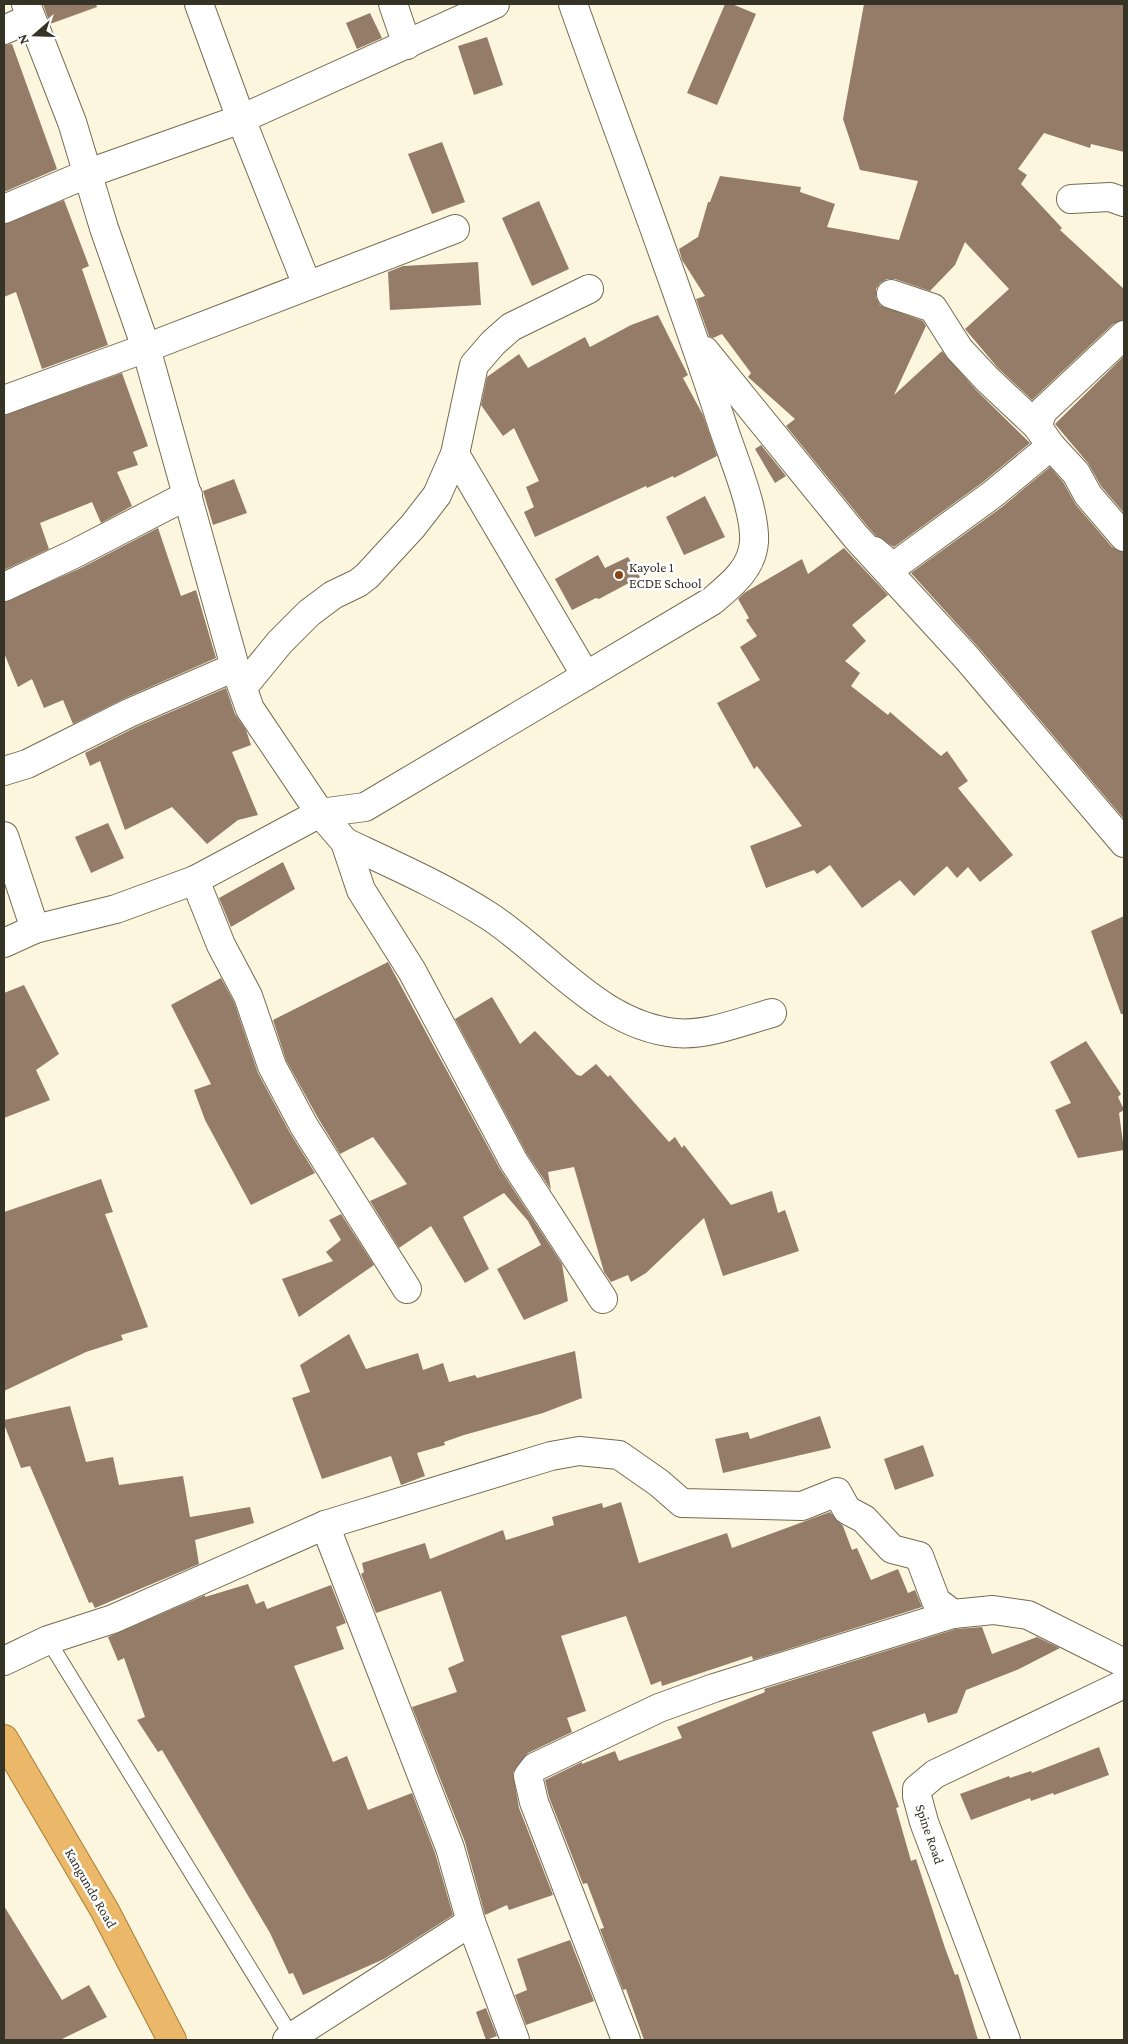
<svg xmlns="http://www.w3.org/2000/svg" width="1128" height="2044" viewBox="0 0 1128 2044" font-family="'Crimson Pro',serif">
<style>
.building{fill:#947c69}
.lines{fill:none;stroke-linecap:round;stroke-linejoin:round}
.service-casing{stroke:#756c52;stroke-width:16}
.minor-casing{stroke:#756c52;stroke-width:30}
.trunk-casing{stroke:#a77d39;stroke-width:30}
.service{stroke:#fff;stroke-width:14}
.minor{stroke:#fff;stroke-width:28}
.trunk{stroke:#eab868;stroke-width:28}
.poi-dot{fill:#874413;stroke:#fff;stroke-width:2}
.labels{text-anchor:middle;stroke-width:5;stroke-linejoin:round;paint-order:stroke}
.poi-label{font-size:14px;fill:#353226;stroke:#fff;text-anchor:start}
.street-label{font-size:14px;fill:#353226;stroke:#fff}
</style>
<rect width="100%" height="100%" fill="#fdf6de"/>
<g class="building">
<polygon points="43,4 96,4 97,7 50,24"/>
<polygon points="725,4 732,4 756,14 717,105 687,93"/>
<polygon points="864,4 1124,4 1124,152 1091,144 1090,148 1044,133 1018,169 1027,175 1021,184 1062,228 1060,230 1124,289 1124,320 1113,324 1032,400 998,368 965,329 1009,289 965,242 955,265 930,291 895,279 887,279 880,283 876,289 876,297 880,305 923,321 926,326 894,395 942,351 976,390 1030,443 983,482 894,547 876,536 868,527 786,426 795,419 748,377 751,373 722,334 713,338 709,336 696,299 705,296 682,260 679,249 698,237 708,202 710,202 720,176 801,187 800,192 835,204 827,227 899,240 918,181 860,170 843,119"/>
<polygon points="370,13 382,38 357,49 346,23"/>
<polygon points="487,37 503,85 474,95 458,46"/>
<polygon points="12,44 57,169 4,192 4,45"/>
<polygon points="442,142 465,202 432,214 408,154"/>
<polygon points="64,200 89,266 82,269 108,345 42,369 16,292 4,297 4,224"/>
<polygon points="539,201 569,269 532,286 502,218"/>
<polygon points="478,262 481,305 390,310 388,272 403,266"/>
<polygon points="658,315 688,375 683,378 703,415 717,456 674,478 673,476 647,488 646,486 535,537 524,512 534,507 526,487 539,481 514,428 503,436 481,405 487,377 519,354 528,368 585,337 590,347 631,325"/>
<polygon points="1124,356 1124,513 1101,486 1088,463 1055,424"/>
<polygon points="122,373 148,446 133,452 138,465 117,472 132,506 101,523 92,502 40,523 49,549 4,570 4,415"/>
<polygon points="761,445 786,476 775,483 755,449"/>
<polygon points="1050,467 1063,482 1076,505 1112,547 1124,552 1124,819 978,647 911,573 1002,507"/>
<polygon points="234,479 247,513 213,525 203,491"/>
<polygon points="705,496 725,537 684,555 666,517"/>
<polygon points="158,528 181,596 196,590 216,658 123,699 73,724 63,700 44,708 32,679 18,687 4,653 4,602 81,568"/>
<polygon points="844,548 888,595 852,625 866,641 845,661 860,673 851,686 888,715 890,712 941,756 947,751 968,781 958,788 1013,855 980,882 968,867 957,878 947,866 914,896 900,880 862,908 830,865 817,874 814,870 766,888 750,846 802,826 757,766 754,769 717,703 760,680 740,647 757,636 746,620 749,618 738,599 744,593 802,559 808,574"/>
<polygon points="598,555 605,568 628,557 640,577 599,599 596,598 572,610 555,579"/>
<polygon points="226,688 235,714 246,730 251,745 232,752 258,815 238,820 207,844 172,807 125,830 100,761 90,766 85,753 136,727"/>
<polygon points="108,823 124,858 91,873 75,837"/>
<polygon points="283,862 295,889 231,927 219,898"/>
<polygon points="1124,916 1124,1014 1121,1014 1091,931"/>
<polygon points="388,962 500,1169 562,1264 568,1301 524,1320 497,1269 541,1245 528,1221 504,1193 463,1217 489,1269 465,1283 431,1226 399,1248 370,1201 407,1184 373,1137 340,1154 318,1118 286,1060 273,1020"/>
<polygon points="221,978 234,1002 258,1073 290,1133 315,1173 251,1205 205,1120 194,1090 211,1084 171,1005"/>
<polygon points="24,985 59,1054 36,1070 50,1100 4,1118 4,993"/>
<polygon points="492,997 520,1044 535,1031 577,1075 581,1076 596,1064 608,1077 610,1075 669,1142 675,1137 682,1148 684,1145 731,1205 772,1191 778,1213 785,1210 799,1251 723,1276 704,1218 646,1273 631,1282 628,1275 611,1282 604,1272 574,1167 548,1172 551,1190 527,1154 455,1019"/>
<polygon points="1086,1041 1121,1094 1118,1097 1124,1110 1119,1113 1124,1150 1078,1158 1055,1110 1071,1103 1050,1062"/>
<polygon points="101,1179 113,1212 105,1214 148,1327 121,1335 123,1340 86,1352 4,1391 4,1212"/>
<polygon points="341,1214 374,1265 299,1317 282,1279 333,1261 326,1252 341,1240 329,1220"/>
<polygon points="349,1334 366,1369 418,1353 423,1370 443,1363 449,1382 475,1375 477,1378 575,1351 582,1398 543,1413 464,1435 444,1442 445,1445 417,1453 425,1476 401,1485 391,1456 322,1479 292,1398 310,1392 300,1365"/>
<polygon points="70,1406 86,1462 113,1457 119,1485 183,1476 190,1517 250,1507 254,1523 195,1540 199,1564 95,1608 92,1602 89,1603 30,1466 21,1468 4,1424 4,1420"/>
<polygon points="820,1416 831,1448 723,1473 715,1439 748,1432 750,1439"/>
<polygon points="923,1445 934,1476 895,1490 884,1459"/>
<polygon points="621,1502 639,1563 727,1533 732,1548 830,1512 843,1526 852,1550 857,1548 871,1580 898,1569 908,1593 915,1590 922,1607 753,1660 752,1656 662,1686 661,1681 651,1685 626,1616 561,1636 586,1711 567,1718 572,1732 528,1753 513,1773 519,1808 553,1895 509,1910 507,1905 485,1915 465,1842 412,1707 457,1692 448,1668 464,1661 441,1591 376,1613 361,1574 364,1572 362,1563 425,1543 430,1559 503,1530 506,1540 554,1525 552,1517 602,1503 603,1508"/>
<polygon points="248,1584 256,1604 264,1601 267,1609 331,1585 346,1623 336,1627 344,1649 294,1666 333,1762 347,1756 368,1810 412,1793 435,1853 453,1915 384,1959 303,1995 293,1973 289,1974 270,1933 162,1750 158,1752 137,1720 145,1717 124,1658 118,1661 108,1637 205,1595 205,1597"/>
<polygon points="982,1627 992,1654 1037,1637 1060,1648 1019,1669 966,1690 957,1713 928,1723 925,1713 872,1732 899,1807 896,1808 911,1861 916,1859 945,1948 955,1975 958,1974 978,2040 644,2040 626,1989 623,1990 600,1929 604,1928 587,1883 583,1884 549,1797 545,1780 582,1762 582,1764 615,1751 619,1761 682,1738 677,1727 765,1692 764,1689 956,1629"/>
<polygon points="1099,1747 1109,1775 1054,1795 1053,1793 1031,1801 1030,1798 971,1820 960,1794 1009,1776 1010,1778 1031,1771 1032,1773"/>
<polygon points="4,1906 62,2000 89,1985 107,2017 60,2040 4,2040"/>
<polygon points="570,1940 594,2001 526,2025 515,1995 527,1990 517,1959"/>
<polygon points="486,2008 497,2036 486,2040 476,2012"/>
</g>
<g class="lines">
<g class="service-casing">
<polyline id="service" points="48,1640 294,2040"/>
</g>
<g class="minor-casing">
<g id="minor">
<polyline points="26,4 72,122 104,228 146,348 235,667 250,709 320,813 345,842 361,890 412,971 514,1162 603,1299"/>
<polyline points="199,4 241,119 307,285"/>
<polyline points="393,4 407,45"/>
<polyline points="4,30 31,18"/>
<polyline points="1071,199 1110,197 1124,202"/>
<polyline points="4,209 89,173 241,119 495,4"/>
<polyline points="891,294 933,308 959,349 987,379 1037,426"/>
<polyline points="1124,335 1043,411 1037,426 1051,446 1076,473 1088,495 1124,537"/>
<polyline points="705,351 856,537 966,657 1124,843"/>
<polyline points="4,400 146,348 455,229"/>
<polyline points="455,454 586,676"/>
<polyline points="874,551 893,567 993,494 1051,446"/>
<polyline points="4,587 74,554 188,495"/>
<polyline points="243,687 280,642 309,613 333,595 358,583 367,576 413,526 437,495 455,454 474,365 493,343 511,327 589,289"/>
<polyline points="4,771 27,764 129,713 235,667"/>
<polyline points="4,836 35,929"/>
<path d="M 345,842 C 394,865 444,887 489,916 C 549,955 600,1026 676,1033 C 707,1036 743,1021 772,1013"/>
<polyline points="195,880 221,945 248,996 272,1066 304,1126 407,1289"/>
<path d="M 4,943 L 35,929 L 116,909 L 195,880 L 320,813 L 365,807 L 712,601 C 731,585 752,569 754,542 C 756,509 731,453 721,421 C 676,281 622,143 573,4"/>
<polyline points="325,1525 450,1848 471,1922 515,2040"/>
<polyline points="4,1661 48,1640 113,1619 325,1525 551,1456 579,1451 619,1455 659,1483 682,1503 802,1506 837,1492 847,1510 864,1519 892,1549 919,1556 936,1601 953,1614"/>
<polyline points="287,2040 471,1922"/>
<polyline points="626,2040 534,1802 528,1776 535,1767 659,1708 714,1688 953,1614 993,1610 1028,1615 1124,1663"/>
<polyline points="1006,2040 924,1822 917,1796 917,1789 935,1774 1124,1684"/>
</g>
</g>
<g class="trunk-casing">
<polyline id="trunk" points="4,1739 105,1911 172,2040"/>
</g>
<use href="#service" class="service"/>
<use href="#minor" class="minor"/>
<use href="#trunk" class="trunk"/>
</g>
<circle class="poi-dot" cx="619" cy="575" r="5"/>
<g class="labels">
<g class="poi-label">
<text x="629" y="572">Kayole 1<tspan x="629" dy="16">ECDE School</tspan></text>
</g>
<g class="street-label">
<text transform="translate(930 1834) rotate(71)" y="5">Spine Road</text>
<text transform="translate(91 1888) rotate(60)" y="5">Kangundo Road</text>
</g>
</g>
<rect width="1128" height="2044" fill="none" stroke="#353226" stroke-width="10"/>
<g transform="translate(35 35) rotate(250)" stroke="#ffffff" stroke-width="4" paint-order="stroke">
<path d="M0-4L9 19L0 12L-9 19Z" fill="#353226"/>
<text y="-8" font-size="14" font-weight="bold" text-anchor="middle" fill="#353226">N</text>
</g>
</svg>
